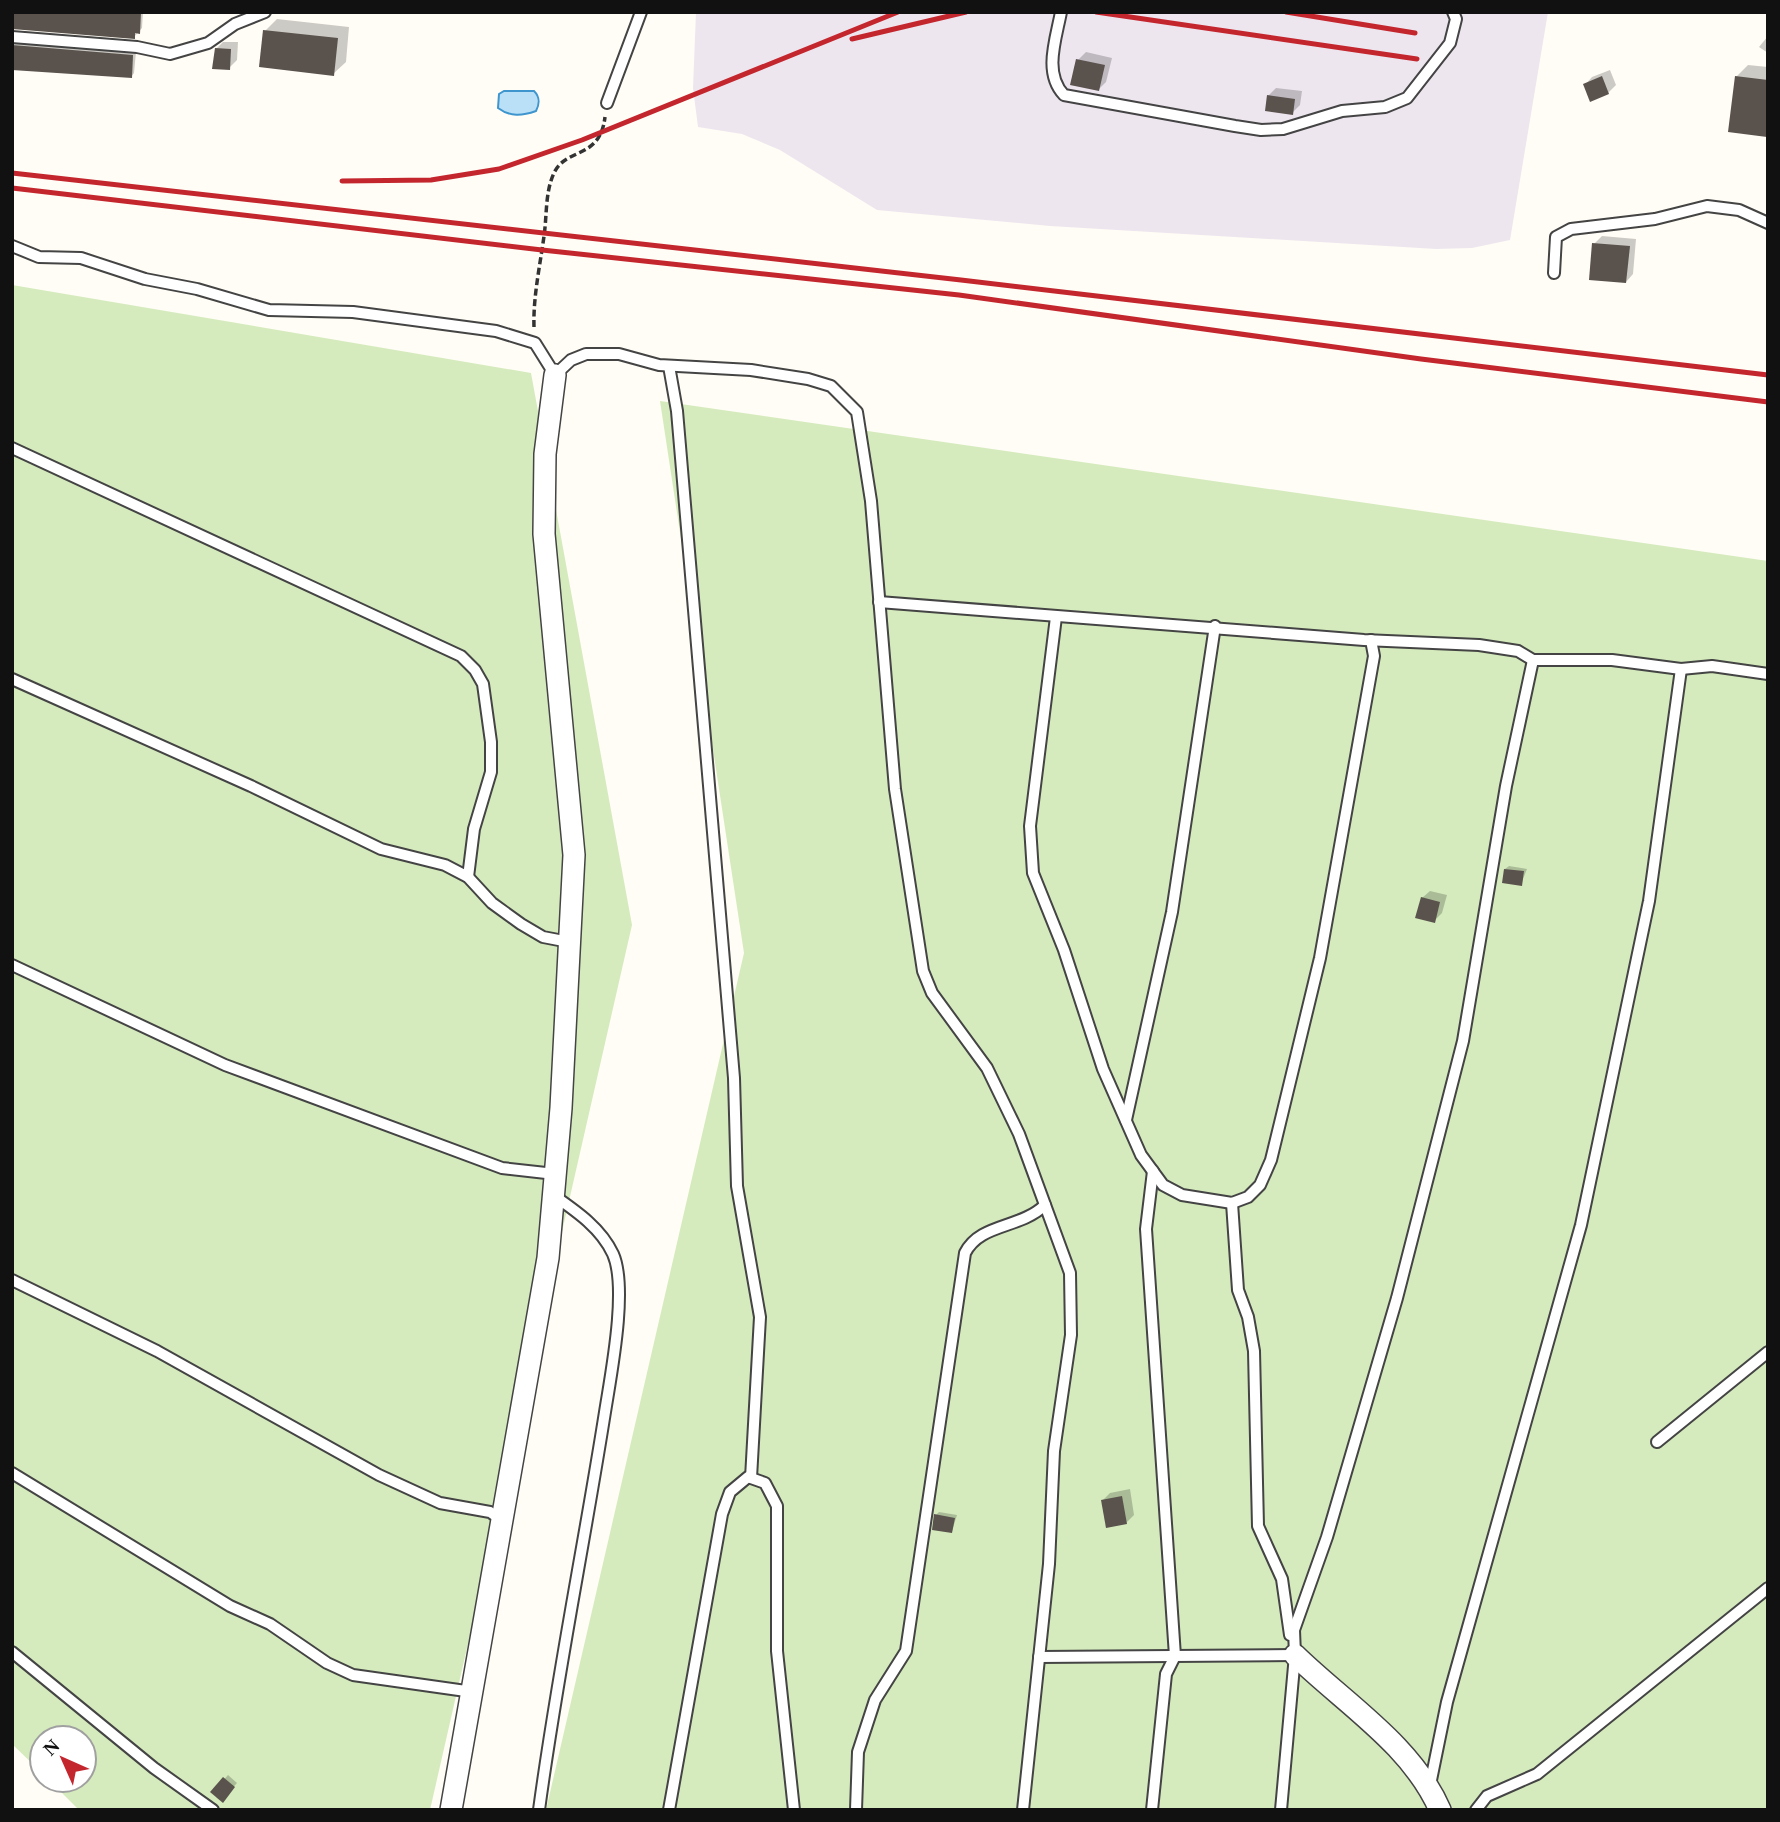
<svg xmlns="http://www.w3.org/2000/svg" width="1780" height="1822" viewBox="0 0 1780 1822" font-family="'Times New Roman',serif">
<style>
.industrial{fill:#eee6ef}
.green{fill:#d5ebbd}
.water{fill:#b9e0f7;stroke:#3f96cf;stroke-width:2}
.shadow{fill:#0003}
.building{fill:#5a524d}
.lines{fill:none;stroke-linecap:round;stroke-linejoin:round}
.service-casing{stroke:#444;stroke-width:14}
.minor-casing{stroke:#444;stroke-width:24}
.path{stroke:#333;stroke-width:3.5;stroke-dasharray:7 3.5;stroke-linecap:butt}
.service{stroke:#fff;stroke-width:10}
.minor{stroke:#fff;stroke-width:21}
.rail{stroke:#c4262e;stroke-width:5}
</style>
<rect width="100%" height="100%" fill="#fffdf5"/>
<polygon class="industrial" points="696,12 1548,12 1510,240 1472,248 1436,249 1050,226 877,210 780,150 742,134 698,127 693,88"/>
<g class="green">
<polygon points="12,285 531,373 632,925 430,1810 79,1810 49,1780 84,1780 84,1738 42,1738 42,1773 12,1744"/>
<polygon points="660,401 1768,561 1768,1810 546,1810 744,953"/>
</g>
<path class="water" d="M 504,91 L 534,91 C 540,97 540,103 536,111 C 522,116 510,117 498,108 L 499,94 Z"/>
<g class="shadow">
<polygon points="12,12 143,12 142,28 134,37"/>
<polygon points="277,19 349,27 346,62 333,74 265,31"/>
<polygon points="1768,36 1768,53 1759,47"/>
<polygon points="12,39 136,52 134,73 131,77 12,68"/>
<polygon points="223,42 238,42 237,60 229,68 215,50"/>
<polygon points="1086,52 1112,58 1106,82 1099,89 1078,60"/>
<polygon points="1748,65 1768,67 1766,135 1736,77"/>
<polygon points="1610,70 1616,85 1608,93 1585,85 1592,77"/>
<polygon points="1276,88 1302,91 1300,105 1292,113 1268,96"/>
<polygon points="1602,236 1636,239 1633,274 1626,282 1594,244"/>
<polygon points="1509,866 1527,869 1521,884 1505,869"/>
<polygon points="1430,891 1447,895 1442,913 1434,921 1422,898"/>
<polygon points="1130,1489 1134,1515 1126,1523 1103,1500 1110,1493"/>
<polygon points="939,1512 957,1515 952,1531 936,1515"/>
<polygon points="228,1775 237,1783 222,1800 213,1792"/>
</g>
<g class="building">
<polygon points="12,12 141,12 140,34 135,33 135,39 12,29"/>
<polygon points="263,30 338,38 334,76 259,67"/>
<polygon points="12,45 133,55 132,78 12,70"/>
<polygon points="215,48 231,49 230,70 212,69"/>
<polygon points="1076,59 1105,65 1099,91 1070,85"/>
<polygon points="1602,76 1609,94 1590,102 1583,84"/>
<polygon points="1735,76 1768,80 1767,137 1728,132"/>
<polygon points="1267,95 1295,99 1293,115 1265,111"/>
<polygon points="1592,243 1630,246 1626,283 1589,280"/>
<polygon points="1504,869 1524,871 1522,886 1502,883"/>
<polygon points="1421,897 1440,902 1435,923 1415,918"/>
<polygon points="1122,1496 1127,1524 1106,1528 1101,1500"/>
<polygon points="934,1514 955,1518 952,1533 932,1530"/>
<polygon points="223,1777 235,1787 223,1803 210,1792"/>
</g>
<g class="lines">
<g class="service-casing">
<g id="service">
<path d="M 1061,12 C 1056,39 1043,73 1064,95 L 1235,126 L 1261,130 L 1283,129 L 1342,111 L 1385,107 L 1407,98 L 1450,43 L 1456,19 L 1453,12"/>
<polyline points="12,37 137,47 170,54 208,43 235,24 265,12"/>
<polyline points="607,103 641,12"/>
<polyline points="12,246 39,257 81,258 145,279 197,289 269,310 353,312 496,331 535,343 555,375 571,360 586,354 619,354 659,365 751,370 808,379 831,386 857,412 871,501 895,789 923,971 932,993 987,1068 1019,1134 1070,1273 1071,1335 1054,1451 1049,1564 1023,1810"/>
<polyline points="1554,273 1556,237 1571,229 1655,219 1707,206 1739,210 1768,223"/>
<polyline points="669,366 677,411 734,1078 737,1186 760,1317 751,1478"/>
<polyline points="12,448 461,656 475,670 483,684 491,742 491,772 474,829 468,877"/>
<polyline points="879,602 1364,640 1479,645 1518,651 1533,660 1612,660 1681,669 1712,666 1768,674"/>
<polyline points="1056,617 1030,826 1033,873 1064,950 1103,1069 1141,1155 1163,1185 1182,1195 1232,1203 1248,1197 1260,1185 1271,1160 1320,958 1374,656 1371,640"/>
<polyline points="12,679 251,786 381,849 445,865 468,877 492,903 521,924 543,937 569,942"/>
<polyline points="12,965 225,1065 502,1168 555,1174"/>
<polyline points="1126,1120 1172,912 1215,626"/>
<polyline points="1232,1203 1238,1290 1248,1317 1254,1351 1258,1526 1282,1579 1290,1635"/>
<polyline points="12,1280 157,1351 379,1475 440,1503 490,1512 500,1519"/>
<polyline points="1657,1442 1768,1352"/>
<polyline points="12,1473 230,1606 270,1624 327,1663 353,1675 473,1692"/>
<polyline points="12,1652 154,1768 213,1810"/>
<polyline points="1039,1657 1295,1655"/>
<polyline points="1430,1785 1447,1702 1581,1225 1649,901 1681,669"/>
<path d="M 539,1810 C 557,1676 584,1545 605,1412 C 611,1374 628,1288 613,1254 C 601,1228 576,1211 553,1195"/>
<polyline points="669,1810 722,1514 730,1492 748,1477 765,1483 777,1506 777,1651 794,1810"/>
<path d="M 856,1810 L 858,1752 L 875,1700 L 906,1651 L 965,1253 C 980,1223 1020,1229 1045,1205"/>
<polyline points="1152,1810 1166,1674 1175,1656 1146,1229 1153,1171"/>
<polyline points="1281,1810 1295,1655 1294,1630 1327,1537 1397,1298 1463,1041 1506,786 1533,660"/>
<polyline points="1476,1810 1487,1796 1537,1774 1768,1588"/>
</g>
</g>
<g class="minor-casing">
<g id="minor">
<path d="M 1295,1655 C 1344,1703 1412,1745 1440,1810"/>
<polyline points="451,1810 548,1258 561,1108 574,855 544,534 545,454 555,375"/>
</g>
</g>
<path class="path" d="M 534,327 C 533,297 540,266 544,236 C 547,216 545,192 554,173 C 566,147 600,160 605,117"/>
<use href="#service" class="service"/>
<use href="#minor" class="minor"/>
<g class="rail">
<polyline points="1096,12 1417,59"/>
<polyline points="1286,12 1415,33"/>
<polyline points="852,39 966,12"/>
<polyline points="12,173 961,280 1768,375"/>
<polyline points="342,181 431,180 499,169 582,140 898,12"/>
<polyline points="12,188 542,250 959,295 1421,359 1768,402"/>
</g>
</g>
<rect width="1780" height="1822" fill="none" stroke="#111111" stroke-width="28"/>
<g transform="translate(63 1759) rotate(315)"><circle r="33" fill="#ffffff" stroke="#a0a0a0" stroke-width="2"/>
<path d="M0-5L12 26L0 18L-12 26Z" fill="#c4262e"/>
<text y="-10" font-size="19" font-weight="bold" text-anchor="middle" fill="#111111">N</text>
</g>
</svg>
